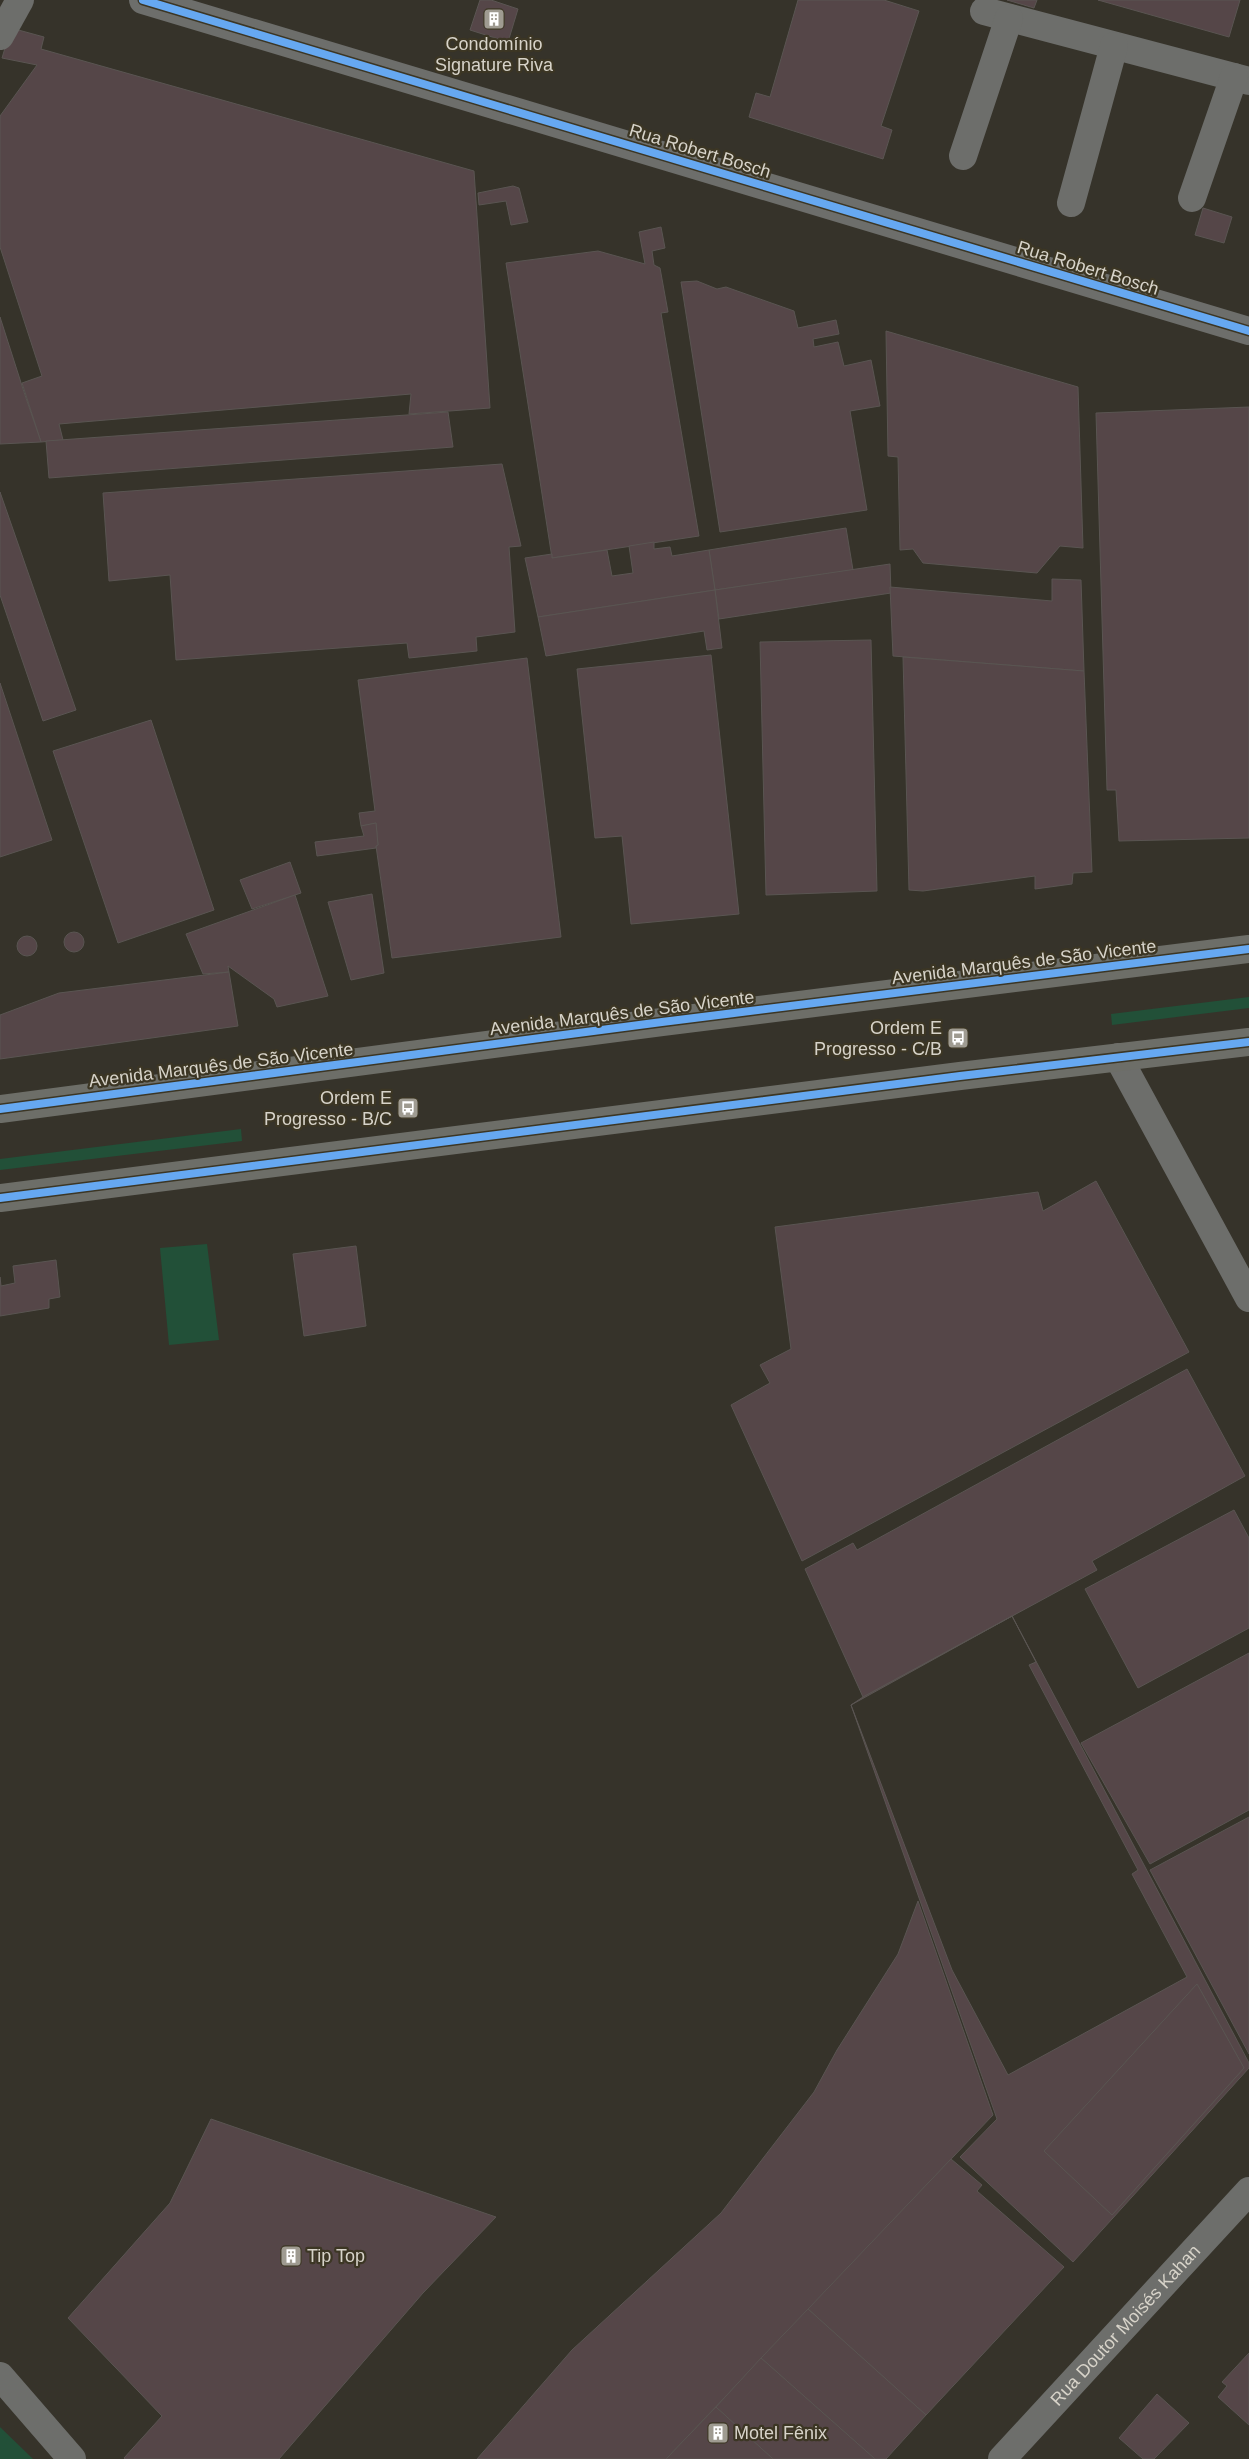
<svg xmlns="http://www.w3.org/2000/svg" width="1249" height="2459" viewBox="0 0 1249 2459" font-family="Helvetica,sans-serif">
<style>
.green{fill:#225038}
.building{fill:#554648;stroke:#5a5552;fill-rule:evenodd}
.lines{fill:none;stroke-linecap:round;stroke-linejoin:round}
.minor{stroke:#6d6e6b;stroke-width:28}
.major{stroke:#6d6e68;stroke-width:28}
.cycleway-casing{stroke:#3c3624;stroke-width:11}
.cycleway{stroke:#66a8f1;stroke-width:8}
.labels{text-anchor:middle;stroke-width:4.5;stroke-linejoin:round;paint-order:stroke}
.poi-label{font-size:18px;fill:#d7d3c9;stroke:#3c3624;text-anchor:end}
.street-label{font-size:18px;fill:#d7d3c9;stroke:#3c3624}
</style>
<rect width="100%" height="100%" fill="#36332a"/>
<g class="green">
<polygon points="1249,997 1249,1008 1112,1025 1111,1014"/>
<polygon points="241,1129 242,1141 0,1170 0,1159"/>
<polygon points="207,1244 219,1340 169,1345 160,1248"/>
<polygon points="0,2427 33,2459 0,2459"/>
</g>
<g class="building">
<polygon points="480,0 491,0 518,9 508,42 470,30"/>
<polygon points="798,0 884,0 919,11 881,126 892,130 883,159 749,117 756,93 770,97"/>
<polygon points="1007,0 1037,0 1034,8"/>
<polygon points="1098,0 1240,0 1229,37"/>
<polygon points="11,28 44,37 41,49 474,171 490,408 409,414 411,394 59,424 63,440 41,442 22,383 42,376 0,247 0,116 37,65 2,58"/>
<polygon points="513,186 519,188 528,222 511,225 506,201 479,205 478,193"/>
<polygon points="1203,208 1232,217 1224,243 1195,235"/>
<polygon points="661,227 665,248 652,251 654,265 660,268 668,312 661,313 699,536 552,558 506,263 598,251 645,264 639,232"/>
<polygon points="697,281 717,289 726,287 794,311 798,328 836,320 839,334 813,339 814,347 838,342 844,366 871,360 880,406 850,411 867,510 720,532 681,282"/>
<polygon points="0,317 24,392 41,442 0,444"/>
<polygon points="886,331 1078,387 1083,548 1060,546 1037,573 923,563 913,549 900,550 898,457 888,456"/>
<polygon points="1249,407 1249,838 1119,841 1116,790 1107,790 1096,413"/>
<polygon points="448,412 453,447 49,478 46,441"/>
<polygon points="502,464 521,546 509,547 515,632 476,637 477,651 409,658 407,643 176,660 170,575 109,581 103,493"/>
<polygon points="0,492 76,710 43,721 0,595"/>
<polygon points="846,528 853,570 715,590 709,550"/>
<polygon points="654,542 654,549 670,547 672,556 709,550 715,590 538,617 525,558 552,554 552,558 607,550 612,576 633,573 629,546"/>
<polygon points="890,564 891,593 719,619 715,590"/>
<polygon points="1052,579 1081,580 1084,671 893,656 890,587 1052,601"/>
<polygon points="715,590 722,648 707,650 704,631 546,656 538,617"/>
<polygon points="871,640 877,891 766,895 760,642"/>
<polygon points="711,655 739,914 631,924 622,836 595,838 577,669"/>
<polygon points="903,657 1084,671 1092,872 1073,873 1072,884 1035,889 1035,876 923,891 909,890"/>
<polygon points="527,658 561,937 392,958 376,846 378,845 376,823 361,826 359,813 375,811 358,680"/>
<polygon points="0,683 52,840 0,857"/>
<polygon points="151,720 214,910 118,943 53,751"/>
<polygon points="376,823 378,845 376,846 376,848 317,856 315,842 364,836 361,826"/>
<polygon points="290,862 301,893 252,909 240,880"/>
<polygon points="372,894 384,973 351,980 328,902"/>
<polygon points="295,895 328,996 277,1007 274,999 228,966 229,972 203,974 186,934"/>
<circle cx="74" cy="942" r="10"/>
<circle cx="27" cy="946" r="10"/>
<polygon points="229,972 238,1026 0,1059 0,1015 59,993"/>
<polygon points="1096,1181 1189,1352 802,1561 731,1405 770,1383 760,1365 791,1349 775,1227 1038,1192 1043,1211"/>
<polygon points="356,1246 366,1326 304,1336 293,1254"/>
<polygon points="56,1260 60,1297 49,1299 49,1308 0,1316 0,1277 1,1286 15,1283 13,1266"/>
<polygon points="1187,1369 1245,1476 1092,1561 1097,1570 863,1697 805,1569 853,1543 857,1550"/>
<polygon points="1234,1510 1249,1538 1249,1628 1138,1688 1085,1589"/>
<path d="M 1012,1616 L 1249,2063 L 1249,2068 L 1073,2262 L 960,2157 L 997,2119 L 851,1705 L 952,1970 L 1008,2075 L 1187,1977 L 1132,1874 L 1138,1870 L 1029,1665 L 1036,1662 ZM 1197,1984 L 1244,2068 L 1112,2215 L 1044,2151 Z"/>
<polygon points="1012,1616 851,1705 863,1697"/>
<polygon points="1249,1653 1249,1810 1150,1864 1081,1743"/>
<polygon points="1249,1817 1249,2054 1150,1870"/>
<polygon points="918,1901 993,2115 666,2459 477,2459 572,2350 721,2213 814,2092 837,2050 898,1954"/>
<polygon points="1197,1984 1244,2068 1112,2215 1044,2151"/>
<polygon points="211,2119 496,2217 423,2293 279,2459 125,2459 124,2458 162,2416 68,2318 170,2203"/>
<polygon points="951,2159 982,2185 977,2191 1064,2267 926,2415 808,2309"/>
<polygon points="808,2309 926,2415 886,2459 875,2459 761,2358"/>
<polygon points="1249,2353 1249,2425 1218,2397 1227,2386 1222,2382"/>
<polygon points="761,2358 875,2459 773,2459 716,2407"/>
<polygon points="1157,2394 1189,2423 1154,2459 1143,2459 1119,2438"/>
<polygon points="716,2407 773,2459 666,2459"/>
</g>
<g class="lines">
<g class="minor">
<polyline points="143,0 1249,331"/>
<polyline points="984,11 1249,81"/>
<polyline points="0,36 20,0"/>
<polyline points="963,156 1009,18"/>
<polyline points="1192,198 1234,77"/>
<polyline points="1071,203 1114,46"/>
<polyline points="1118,1057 1249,1298"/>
<polyline points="0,2376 72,2459"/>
<path id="s1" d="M 1002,2459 L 1249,2191"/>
</g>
<g class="major">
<polyline points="0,1109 662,1022 1249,949"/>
<polyline points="0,1198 960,1076 1249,1042"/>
</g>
<g class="cycleway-casing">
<g id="cycleway">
<polyline points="143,0 1249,331"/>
<polyline points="0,1109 662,1022 1249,949"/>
<polyline points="0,1198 960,1076 1249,1042"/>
</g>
</g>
<use href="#cycleway" class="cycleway"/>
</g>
<defs>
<g id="building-square" transform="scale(1.125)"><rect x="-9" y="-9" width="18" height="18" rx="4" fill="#9f9b91" stroke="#3c3624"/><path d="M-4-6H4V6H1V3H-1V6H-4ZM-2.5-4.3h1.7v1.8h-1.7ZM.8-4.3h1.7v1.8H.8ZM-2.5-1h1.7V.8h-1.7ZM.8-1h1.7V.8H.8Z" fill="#fff"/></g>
<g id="bus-square" transform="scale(1.125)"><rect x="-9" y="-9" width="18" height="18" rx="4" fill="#9f9b91" stroke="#3c3624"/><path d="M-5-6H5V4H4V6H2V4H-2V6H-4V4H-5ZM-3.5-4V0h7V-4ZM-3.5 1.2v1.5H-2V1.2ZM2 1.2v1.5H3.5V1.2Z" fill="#fff"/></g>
</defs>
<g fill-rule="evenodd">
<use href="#building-square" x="494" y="19"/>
<use href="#bus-square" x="958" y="1038"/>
<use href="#bus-square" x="408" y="1108"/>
<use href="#building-square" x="291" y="2256"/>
<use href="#building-square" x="718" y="2433"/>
</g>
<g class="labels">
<g class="poi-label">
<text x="494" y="50" text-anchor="middle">Condomínio<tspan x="494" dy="21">Signature Riva</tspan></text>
<text x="942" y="1034">Ordem E<tspan x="942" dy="21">Progresso - C/B</tspan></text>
<text x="392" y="1104">Ordem E<tspan x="392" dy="21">Progresso - B/C</tspan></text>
<text x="307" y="2262" text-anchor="start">Tip Top</text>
<text x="734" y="2439" text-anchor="start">Motel Fênix</text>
</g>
<g class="street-label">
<text transform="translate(700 151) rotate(17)" y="6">Rua Robert Bosch</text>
<text transform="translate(1088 268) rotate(17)" y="6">Rua Robert Bosch</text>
<text transform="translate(1024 962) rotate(-7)" y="6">Avenida Marquês de São Vicente</text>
<text transform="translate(622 1013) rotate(-7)" y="6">Avenida Marquês de São Vicente</text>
<text transform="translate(221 1065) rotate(-7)" y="6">Avenida Marquês de São Vicente</text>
<text dy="6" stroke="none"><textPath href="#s1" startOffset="182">Rua Doutor Moisés Kahan</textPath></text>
</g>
</g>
</svg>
